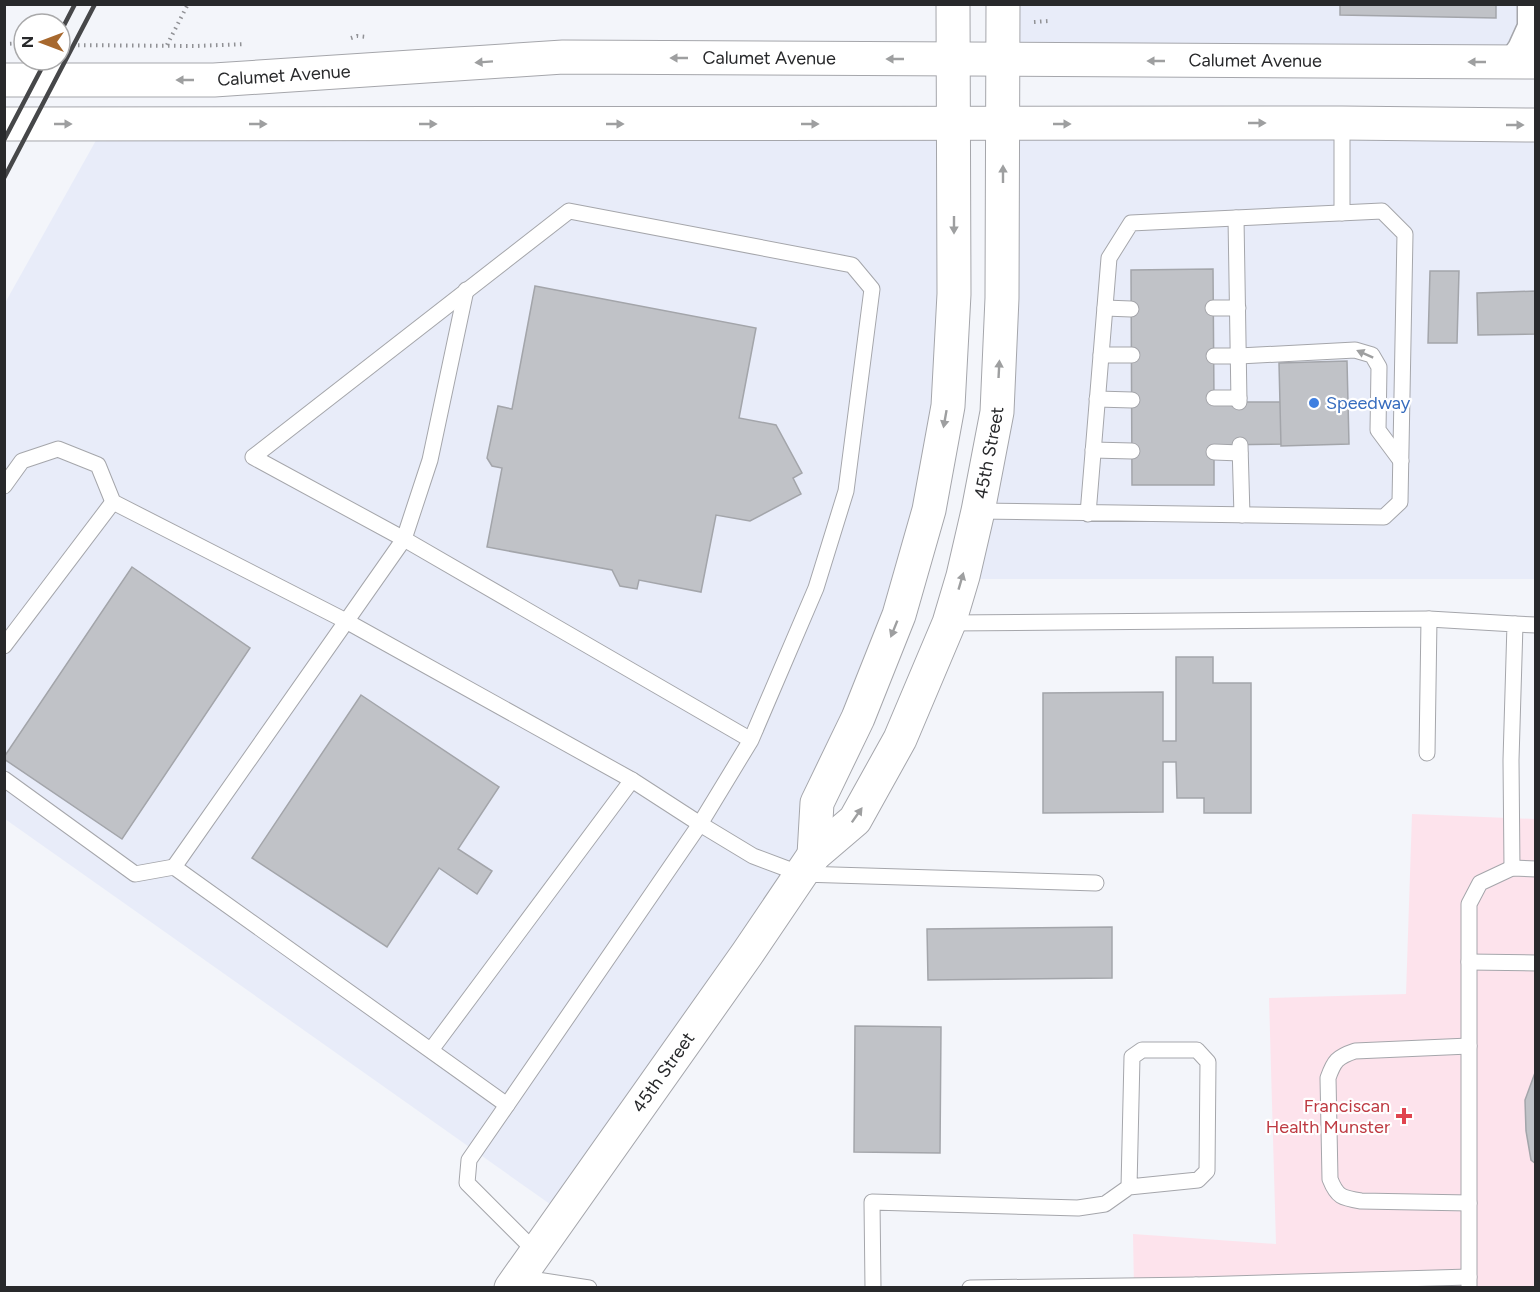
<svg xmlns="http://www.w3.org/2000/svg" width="1540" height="1292" viewBox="0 0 1540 1292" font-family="Figtree,sans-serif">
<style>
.built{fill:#e8ecf9}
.medical{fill:#fde3ec}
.building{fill:#c0c2c7;stroke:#a3a5aa;stroke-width:1.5}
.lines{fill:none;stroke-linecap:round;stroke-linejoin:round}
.lane-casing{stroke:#a5a6ab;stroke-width:17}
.street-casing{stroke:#a5a6ab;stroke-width:31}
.secondary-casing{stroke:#a5a6ab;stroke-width:35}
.path{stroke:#909195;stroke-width:4;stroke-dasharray:1.5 4.5;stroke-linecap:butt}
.lane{stroke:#fff;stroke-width:15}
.street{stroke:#fff;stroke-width:28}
.secondary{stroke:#fff;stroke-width:33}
.rail{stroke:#464749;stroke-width:4.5}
.oneway{fill:#9e9fa0}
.shop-dot{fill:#3f7fe0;stroke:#fff;stroke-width:2}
.health-dot{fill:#e0444e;stroke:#fff;stroke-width:2}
.labels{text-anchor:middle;stroke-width:4.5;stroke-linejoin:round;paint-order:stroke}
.street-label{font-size:18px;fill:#28292b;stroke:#fff}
.shop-label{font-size:18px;fill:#366cbe;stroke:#fff;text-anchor:start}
.health-label{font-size:18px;fill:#be3a42;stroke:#fff;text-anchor:end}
</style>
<rect width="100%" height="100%" fill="#f3f5fa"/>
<g class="built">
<polygon points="1010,5 1535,5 1535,57 1010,54"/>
<polygon points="944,134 940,408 901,575 805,852 557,1209 5,819 5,303 99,135"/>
<polygon points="1015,134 1535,134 1535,579 972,579"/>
</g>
<polygon class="medical" points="1412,814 1535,819 1535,1287 1134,1287 1133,1234 1276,1244 1269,998 1406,994"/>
<g class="building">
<polygon points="1340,4 1496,4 1496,18 1340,15"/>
<polygon points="1213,269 1214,402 1285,402 1285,444 1214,445 1214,485 1132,485 1131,270"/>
<polygon points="1430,271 1459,271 1457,343 1428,343"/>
<polygon points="535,286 756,328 739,418 776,425 802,473 793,478 801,494 750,521 716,515 701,592 639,580 637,589 620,586 612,570 487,547 502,468 492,466 487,458 498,406 512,409"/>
<polygon points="1536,291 1536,334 1478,335 1477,293"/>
<polygon points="1347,361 1349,444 1281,446 1279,363"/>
<polygon points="132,567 250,648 122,839 4,759 4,757"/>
<polygon points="1176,657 1213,657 1213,683 1251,683 1251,813 1204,813 1204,798 1177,798 1176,762 1163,762 1163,812 1043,813 1043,693 1163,692 1163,741 1176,741"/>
<polygon points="361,695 499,787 458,849 492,871 477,894 439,868 387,947 252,858"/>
<polygon points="1112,927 1112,978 928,980 927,929"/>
<polygon points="855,1026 941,1027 940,1153 854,1152"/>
<polygon points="1536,1070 1536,1164 1531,1160 1526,1131 1525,1100"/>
</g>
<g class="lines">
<g class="lane-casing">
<g id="lane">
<polyline points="1342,123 1342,213"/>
<polyline points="1236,218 1239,402"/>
<polyline points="1105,308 1131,309"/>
<polyline points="1213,308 1238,308"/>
<polyline points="1101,355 1132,355"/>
<polyline points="1214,356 1239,356 1355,350 1372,355 1379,367 1378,430 1401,461"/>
<polyline points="1214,398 1239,398"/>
<polyline points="1097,399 1132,400"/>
<polyline points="1240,445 1242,515"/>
<polyline points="1093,450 1132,451"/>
<polyline points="1214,452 1240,453"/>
<polyline points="4,486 22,461 58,449 98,465 113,502 346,621 632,780 700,824 753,856 801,874 1096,883"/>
<polyline points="978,511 1384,517 1400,502 1405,234 1382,211 1131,223 1109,258 1088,514"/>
<polyline points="949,623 1429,619 1515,624 1511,760 1512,868"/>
<polyline points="1515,624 1536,625"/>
<polyline points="4,646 113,502"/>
<polyline points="1427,753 1429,619"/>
<polyline points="4,779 135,874 174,867 507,1105 469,1160 467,1183 536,1252"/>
<polyline points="174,867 404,539 430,460 466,290"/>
<polyline points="1469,962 1536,963"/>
<path d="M 1469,1046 L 1355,1051 C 1337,1057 1334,1061 1328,1078 L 1330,1179 C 1337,1197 1342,1198 1361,1201 L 1469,1203"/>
<polyline points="431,1050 632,780"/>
<polyline points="507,1105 700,824 751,740 404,539 253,457 569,211 852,265 872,289 846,491 816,588 751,740"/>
<polyline points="518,1277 589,1288"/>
<polyline points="873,1288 872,1202 1078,1208 1105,1204 1129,1187 1198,1180 1207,1171 1208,1062 1197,1050 1142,1050 1132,1057 1129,1187"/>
<polyline points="970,1288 1196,1285"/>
<polyline points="1196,1288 1196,1285 1469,1277"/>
<polyline points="1469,1288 1469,904 1480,883 1512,868 1536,869"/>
</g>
</g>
<g class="street-casing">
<polyline id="street" points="1513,62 1522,49 1532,27 1532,4"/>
</g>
<g class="secondary-casing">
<g id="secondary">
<path id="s1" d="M 4,80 L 214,80 L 563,57 L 1536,62"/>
<polyline points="4,124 1342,123 1536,125"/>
<polyline points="814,855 817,803 858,718 899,615 929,510 948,406 954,294 953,4"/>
<path id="s2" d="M 511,1288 L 747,954 L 814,855 L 855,820 L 900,739 L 949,623 L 963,576 L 978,511 L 997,412 L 1002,298 L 1003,4"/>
</g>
</g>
<g class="path">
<polyline points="1034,22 1049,21"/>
<polyline points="351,38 357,36 367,37"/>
<polyline points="4,44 24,43"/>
<polyline points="60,45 196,46 245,44"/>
<polyline points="167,45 188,4"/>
</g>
<use href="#lane" class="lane"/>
<use href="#street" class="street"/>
<use href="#secondary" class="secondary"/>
<g class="rail">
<polyline points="60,33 75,4"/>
<polyline points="4,140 46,60"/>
<polyline points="4,178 95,4"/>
</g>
</g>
<defs><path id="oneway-solid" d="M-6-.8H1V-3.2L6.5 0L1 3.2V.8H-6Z" transform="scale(1.5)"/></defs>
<g class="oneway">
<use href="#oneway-solid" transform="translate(679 58) rotate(-180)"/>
<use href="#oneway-solid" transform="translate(895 59) rotate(-180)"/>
<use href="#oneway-solid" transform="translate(1156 61) rotate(-180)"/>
<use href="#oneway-solid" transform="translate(484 62) rotate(176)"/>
<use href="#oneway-solid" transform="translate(1477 62) rotate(-180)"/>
<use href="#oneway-solid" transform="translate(185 80) rotate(180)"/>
<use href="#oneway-solid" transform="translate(1257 123)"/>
<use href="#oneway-solid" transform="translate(63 124)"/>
<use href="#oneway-solid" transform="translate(258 124)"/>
<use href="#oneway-solid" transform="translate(428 124)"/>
<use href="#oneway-solid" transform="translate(615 124)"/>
<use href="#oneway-solid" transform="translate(810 124)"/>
<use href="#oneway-solid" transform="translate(1062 124)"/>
<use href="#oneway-solid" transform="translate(1515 125)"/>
<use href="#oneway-solid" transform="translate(1003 174) rotate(-90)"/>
<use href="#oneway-solid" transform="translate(954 225) rotate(90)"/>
<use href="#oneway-solid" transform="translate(1365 354) rotate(-156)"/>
<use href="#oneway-solid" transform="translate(999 369) rotate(-87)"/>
<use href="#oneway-solid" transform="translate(945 419) rotate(100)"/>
<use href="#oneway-solid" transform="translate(961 581) rotate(-74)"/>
<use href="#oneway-solid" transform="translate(894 629) rotate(112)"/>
<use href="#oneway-solid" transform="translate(857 815) rotate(-55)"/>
</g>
<circle class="shop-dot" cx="1314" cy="403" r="6"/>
<path class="health-dot" d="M1401 1107h6v6h6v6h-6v6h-6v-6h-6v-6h6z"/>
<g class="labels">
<g class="street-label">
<text dy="6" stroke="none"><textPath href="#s1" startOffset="766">Calumet Avenue</textPath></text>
<text dy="6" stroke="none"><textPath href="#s1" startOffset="1252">Calumet Avenue</textPath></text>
<text dy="6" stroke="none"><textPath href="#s1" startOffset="280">Calumet Avenue</textPath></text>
<text dy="6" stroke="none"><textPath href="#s2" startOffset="976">45th Street</textPath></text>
<text dy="6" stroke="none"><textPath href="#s2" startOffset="264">45th Street</textPath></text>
</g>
<g class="shop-label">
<text x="1326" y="409">Speedway</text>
</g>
<g class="health-label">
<text x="1390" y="1112">Franciscan<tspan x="1390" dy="21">Health Munster</tspan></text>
</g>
</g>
<rect width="1540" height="1292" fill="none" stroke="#28292b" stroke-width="12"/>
<g transform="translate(42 42) rotate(270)"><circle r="28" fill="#ffffff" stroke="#a9a9aa" stroke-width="1.5"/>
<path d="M0-4.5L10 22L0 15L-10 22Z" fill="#a7682e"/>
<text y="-9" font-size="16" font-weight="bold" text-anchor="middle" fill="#28292b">N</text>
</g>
</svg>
